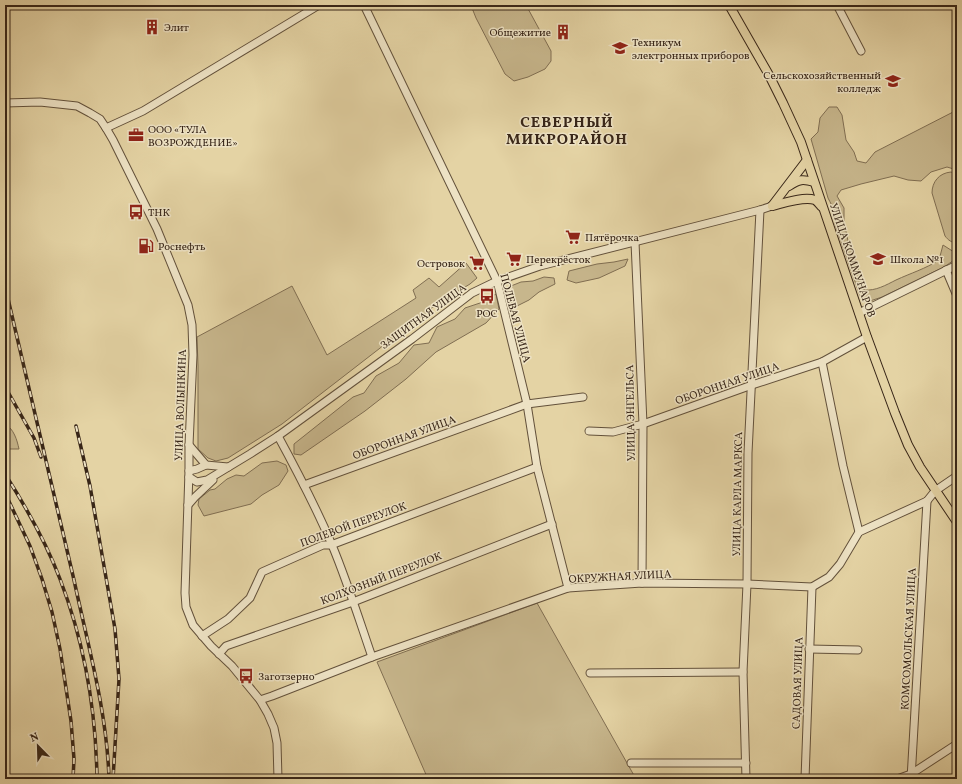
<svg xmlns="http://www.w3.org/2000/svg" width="962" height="784" viewBox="0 0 962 784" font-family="Vollkorn,serif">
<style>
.green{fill:#c7b68c;stroke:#806e52}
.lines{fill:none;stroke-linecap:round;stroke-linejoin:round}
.minor-casing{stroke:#63513b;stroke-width:9}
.major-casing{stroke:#382618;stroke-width:10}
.minor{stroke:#ede2c4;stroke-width:7}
.major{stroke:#e4d3a4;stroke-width:8}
.rail-casing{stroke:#382618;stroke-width:3.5}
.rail{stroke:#ede2c4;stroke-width:2;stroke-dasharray:6;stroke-linecap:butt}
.labels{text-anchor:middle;stroke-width:3;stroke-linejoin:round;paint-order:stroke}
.poi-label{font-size:11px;fill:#382618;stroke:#ede2c4;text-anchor:start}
.street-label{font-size:11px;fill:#382618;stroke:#ede2c4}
.district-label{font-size:15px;font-weight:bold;letter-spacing:1px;fill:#382618;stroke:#ede2c4}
</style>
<rect width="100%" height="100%" fill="#e4d3a4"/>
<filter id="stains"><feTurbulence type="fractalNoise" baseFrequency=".005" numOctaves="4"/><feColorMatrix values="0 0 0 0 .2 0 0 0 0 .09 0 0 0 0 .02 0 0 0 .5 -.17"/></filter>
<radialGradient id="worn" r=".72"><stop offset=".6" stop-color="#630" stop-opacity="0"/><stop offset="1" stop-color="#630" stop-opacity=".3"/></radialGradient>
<g class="green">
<polygon points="473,5 526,5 551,51 551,61 545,69 528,77 514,81 505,74 476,18 472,8"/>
<path d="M 829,107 L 837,107 L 842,115 L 846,140 L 854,152 L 857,161 L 866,163 L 875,152 L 957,110 L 957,170 L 947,167 L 931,172 L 921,181 L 908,180 L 894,176 L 861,184 L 841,190 L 837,196 L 844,208 L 844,222 L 848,241 L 860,274 L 864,290 C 876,291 886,285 896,280 C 911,273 925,269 939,260 L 943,245 L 954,252 L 957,251 L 957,258 L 944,267 L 882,297 L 867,302 L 860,296 L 835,224 C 837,213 833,208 828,198 L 811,139 L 818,132 L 820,118 Z"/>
<path d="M 951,172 L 957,174 L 957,243 C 952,243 948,240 945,236 L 932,193 C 932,182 939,173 951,172 Z"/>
<polygon points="628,259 625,266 599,278 576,283 567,280 569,271 597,264 614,262"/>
<polygon points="466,263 477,278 470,284 437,304 282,424 228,458 216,461 208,458 198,449 198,366 197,337 292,286 327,355 416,298 413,290 429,278 439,287"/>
<polygon points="544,277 554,278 555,284 539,292 529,300 517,306 510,302 506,288 521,282 533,281"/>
<polygon points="496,294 499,309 486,323 436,352 406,379 365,411 301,455 294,454 294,444 353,397 364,393 376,376 399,363 414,345 429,343 437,327 455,319 465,308 480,303"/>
<path d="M 5,424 C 14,429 17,440 19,449 L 8,449 L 5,445 Z"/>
<polygon points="277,461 286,465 288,471 279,485 262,495 251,504 204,516 198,505 199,499 210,490 215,489 227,479 236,475 244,476 262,463"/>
<polygon points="537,603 636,779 428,779 424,770 377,662"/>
</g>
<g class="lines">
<g class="minor-casing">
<g id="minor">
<polyline points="364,5 497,281 527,404 537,467 568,588"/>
<polyline points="837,5 861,51"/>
<polyline points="5,103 40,102 77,106 90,113 100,119 106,128 113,140 157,229 188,305 192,325 193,355 189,445 189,471 185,593 186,607 193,625 211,646 232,666 260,700 268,714 274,728 277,743 278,779"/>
<polyline points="106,128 143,111 319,5"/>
<polyline points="635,242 643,424 642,583"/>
<polyline points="946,270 957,296"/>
<polyline points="859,313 957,265"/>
<polyline points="822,362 843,466 859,532"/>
<polyline points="589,431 613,432 643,424 752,385 822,362 867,337"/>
<path d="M 278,436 C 297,471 316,507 332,545 C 347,581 359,619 372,657"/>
<polyline points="189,445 206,465 228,467"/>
<polyline points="189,471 197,469 206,465"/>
<polyline points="189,477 197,482 207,480 250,454 278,436 412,339 472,293 497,281 540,266 760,210 772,206"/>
<polyline points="304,485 527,404 583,397"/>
<polyline points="188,505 195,497 213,480"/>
<polyline points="202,636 228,619 250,598 262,572 323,545 331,545 537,467"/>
<polyline points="809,649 858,650"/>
<polyline points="219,654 226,646 353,602 552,524"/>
<polyline points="590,673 743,672"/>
<polyline points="260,700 272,696 372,657 568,588 642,583 747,584 812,587 829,577 840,564 859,532 927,501 935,491 957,476"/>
<polyline points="631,763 746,763"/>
<polyline points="746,779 743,672 747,584 748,453 760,210"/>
<polyline points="805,779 812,587"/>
<polyline points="897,779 911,774 957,744"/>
<polyline points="911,779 927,501"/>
</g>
</g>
<g class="major-casing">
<g id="major">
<polyline points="729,5 769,75 783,103 801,142 867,337 895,413 908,445 920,467 957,522"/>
<path d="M 789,186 C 799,179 803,179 814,182"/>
<polyline points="772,206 807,160"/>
<path d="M 772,206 C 784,203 804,196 815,200 C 818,202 820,205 822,207"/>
</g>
</g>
<use href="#minor" class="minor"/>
<use href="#major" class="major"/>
<g class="rail-casing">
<g id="rail">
<path d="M 5,286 C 28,384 51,482 74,580 C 88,646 107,711 109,779"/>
<polyline points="5,388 8,392 34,438 41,457"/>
<polyline points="76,426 90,486 115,629 119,679 113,779"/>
<path d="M 5,474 C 26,507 46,542 60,579 C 85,644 96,710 97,779"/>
<polyline points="5,493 30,546 42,579 52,612 60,649 71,721 74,759 73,779"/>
</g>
</g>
<use href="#rail" class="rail"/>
</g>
<defs>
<g id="building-bare" transform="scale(1.2)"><path d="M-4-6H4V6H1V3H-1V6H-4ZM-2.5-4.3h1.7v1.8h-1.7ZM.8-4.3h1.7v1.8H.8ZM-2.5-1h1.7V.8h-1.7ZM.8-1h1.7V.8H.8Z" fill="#8f2418" stroke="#ede2c4" stroke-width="2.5" paint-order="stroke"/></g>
<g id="university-bare" transform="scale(1.2)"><path d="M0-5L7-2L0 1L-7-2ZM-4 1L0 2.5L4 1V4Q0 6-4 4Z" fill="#8f2418" stroke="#ede2c4" stroke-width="2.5" paint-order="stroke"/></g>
<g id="office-bare" transform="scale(1.2)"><path d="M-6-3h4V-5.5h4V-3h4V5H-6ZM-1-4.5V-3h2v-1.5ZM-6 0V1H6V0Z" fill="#8f2418" stroke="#ede2c4" stroke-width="2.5" paint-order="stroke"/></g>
<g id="bus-bare" transform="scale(1.2)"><path d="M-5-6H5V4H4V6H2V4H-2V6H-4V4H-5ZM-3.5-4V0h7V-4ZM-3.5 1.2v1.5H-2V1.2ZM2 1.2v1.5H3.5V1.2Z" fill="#8f2418" stroke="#ede2c4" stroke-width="2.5" paint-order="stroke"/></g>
<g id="supermarket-bare" transform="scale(1.2)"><path d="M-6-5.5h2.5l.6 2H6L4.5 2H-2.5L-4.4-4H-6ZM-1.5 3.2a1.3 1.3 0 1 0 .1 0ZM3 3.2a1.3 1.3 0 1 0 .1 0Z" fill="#8f2418" stroke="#ede2c4" stroke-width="2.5" paint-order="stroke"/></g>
<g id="fuel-bare" transform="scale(1.2)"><path d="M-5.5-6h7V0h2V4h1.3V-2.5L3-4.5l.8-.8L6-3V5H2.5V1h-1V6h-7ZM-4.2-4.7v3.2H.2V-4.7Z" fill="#8f2418" stroke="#ede2c4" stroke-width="2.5" paint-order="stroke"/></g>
<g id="school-bare" transform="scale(1.2)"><path d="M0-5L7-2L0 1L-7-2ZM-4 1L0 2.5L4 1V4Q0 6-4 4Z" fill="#8f2418" stroke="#ede2c4" stroke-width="2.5" paint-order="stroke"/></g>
</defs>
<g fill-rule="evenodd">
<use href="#building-bare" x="152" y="27"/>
<use href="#building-bare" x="563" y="32"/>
<use href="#university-bare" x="620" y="48"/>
<use href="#university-bare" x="893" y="81"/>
<use href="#office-bare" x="136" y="135"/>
<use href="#bus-bare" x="136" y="212"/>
<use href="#supermarket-bare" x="573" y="237"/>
<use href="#fuel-bare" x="146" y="246"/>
<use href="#supermarket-bare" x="514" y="259"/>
<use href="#school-bare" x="878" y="259"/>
<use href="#supermarket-bare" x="477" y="263"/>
<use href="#bus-bare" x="487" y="296"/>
<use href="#bus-bare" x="246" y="676"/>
</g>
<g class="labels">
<g class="poi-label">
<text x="164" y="31">Элит</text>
<text x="551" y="36" text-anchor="end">Общежитие</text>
<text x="632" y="46">Техникум<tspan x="632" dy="13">электронных приборов</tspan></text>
<text x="881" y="79" text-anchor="end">Сельскохозяйственный<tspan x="881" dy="13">колледж</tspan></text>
<text x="148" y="133">ООО «ТУЛА<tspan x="148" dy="13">ВОЗРОЖДЕНИЕ»</tspan></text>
<text x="148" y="216">ТНК</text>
<text x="585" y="241">Пятёрочка</text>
<text x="158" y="250">Роснефть</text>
<text x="526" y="263">Перекрёсток</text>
<text x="890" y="263">Школа №1</text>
<text x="465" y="267" text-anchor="end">Островок</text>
<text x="487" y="317" text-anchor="middle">РОС</text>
<text x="258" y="680">Заготзерно</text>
</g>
<g class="street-label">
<text transform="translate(853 260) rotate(71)" y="4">УЛИЦА КОММУНАРОВ</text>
<text transform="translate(423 316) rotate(-36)" y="4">ЗАЩИТНАЯ УЛИЦА</text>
<text transform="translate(516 318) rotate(75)" y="4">ПОЛЕВАЯ УЛИЦА</text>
<text transform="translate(727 383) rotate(-19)" y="4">ОБОРОННАЯ УЛИЦА</text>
<text transform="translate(180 405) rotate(-88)" y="4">УЛИЦА ВОЛЫНКИНА</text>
<text transform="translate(630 413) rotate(-91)" y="4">УЛИЦА ЭНГЕЛЬСА</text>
<text transform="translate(404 437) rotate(-20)" y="4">ОБОРОННАЯ УЛИЦА</text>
<text transform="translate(737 494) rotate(-89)" y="4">УЛИЦА КАРЛА МАРКСА</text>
<text transform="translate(353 524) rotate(-20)" y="4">ПОЛЕВОЙ ПЕРЕУЛОК</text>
<text transform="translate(620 576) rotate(-3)" y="4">ОКРУЖНАЯ УЛИЦА</text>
<text transform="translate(381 578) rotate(-21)" y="4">КОЛХОЗНЫЙ ПЕРЕУЛОК</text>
<text transform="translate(908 639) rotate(-87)" y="4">КОМСОМОЛЬСКАЯ УЛИЦА</text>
<text transform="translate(797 683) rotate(-88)" y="4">САДОВАЯ УЛИЦА</text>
</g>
<g class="district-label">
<text x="567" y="127">СЕВЕРНЫЙ<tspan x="567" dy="17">МИКРОРАЙОН</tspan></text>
</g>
</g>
<rect width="962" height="784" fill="none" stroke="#e4d3a4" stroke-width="20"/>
<rect x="6" y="6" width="950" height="772" fill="none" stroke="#382618" stroke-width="2"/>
<rect x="10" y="10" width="942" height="764" fill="none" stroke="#382618"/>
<g transform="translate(38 746) rotate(337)" stroke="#ede2c4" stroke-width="3" paint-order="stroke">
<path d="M0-3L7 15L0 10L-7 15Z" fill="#382618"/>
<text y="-6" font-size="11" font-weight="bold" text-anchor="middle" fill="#382618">N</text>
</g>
<rect width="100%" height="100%" filter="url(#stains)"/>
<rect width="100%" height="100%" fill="url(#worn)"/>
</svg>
